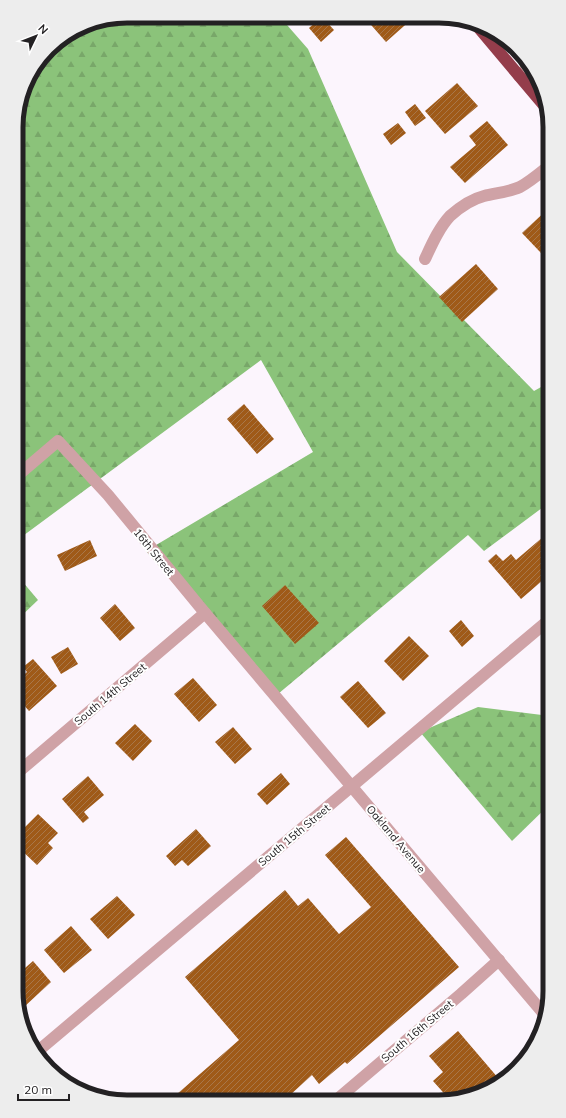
<svg xmlns="http://www.w3.org/2000/svg" width="566" height="1118" viewBox="0 0 566 1118" font-family="Mulish,sans-serif">
<style>
.forest{fill:url(#forest-firs)}
.building{fill:url(#building-hatch)}
.lines{fill:none;stroke-linecap:round;stroke-linejoin:round}
.minor{stroke:#cfa2a6;stroke-width:12}
.highway{stroke:#943d4b;stroke-width:12}
.labels{text-anchor:middle;stroke-width:4;stroke-linejoin:round;paint-order:stroke}
.street-label{font-size:11px;fill:#232123;stroke:#fff}
.rim{fill:none;stroke:#232123;stroke-width:5}
</style>
<defs>
<pattern id="forest-firs" width="22" height="20" patternUnits="userSpaceOnUse"><rect width="22" height="20" fill="#8bc37a"/><path d="M5 1l3.5 6h-7zM16 11l3.5 6h-7z" fill="#78a769"/></pattern>
<pattern id="building-hatch" width="6" height="6" patternUnits="userSpaceOnUse"><rect width="6" height="6" fill="#9f5a18"/><path d="M-1 1l2-2M0 6l6-6M5 7l2-2" fill="none" stroke="#a8774a"/></pattern>
</defs>
<rect width="100%" height="100%" fill="#fcf5fd"/>
<g class="forest">
<polygon points="127,16 280,17 308,49 397,252 534,391 550,382 550,502 484,551 468,535 272,699 146,551 313,452 261,360 16,541 17,113 28,78 54,44 85,24"/>
<polygon points="16,574 38,600 16,621"/>
<polygon points="478,707 550,716 550,804 512,841 420,732"/>
</g>
<g class="building">
<polygon points="322,17 334,30 321,42 309,28"/>
<polygon points="366,17 413,18 386,42 365,18"/>
<polygon points="457,83 478,106 445,134 425,111"/>
<polygon points="415,104 426,118 415,126 405,112"/>
<polygon points="487,121 508,145 465,183 450,167 476,145 469,136"/>
<polygon points="398,123 406,133 391,145 383,134"/>
<polygon points="550,207 550,245 541,253 522,233"/>
<polygon points="476,264 498,289 462,322 439,297"/>
<polygon points="244,404 274,439 257,454 227,419"/>
<polygon points="550,531 550,574 521,599 488,561 496,554 503,561 511,554 516,560"/>
<polygon points="90,540 97,556 65,571 57,555"/>
<polygon points="285,585 319,623 295,644 262,606"/>
<polygon points="115,604 135,628 120,641 100,618"/>
<polygon points="461,620 474,636 462,647 449,631"/>
<polygon points="409,636 429,656 403,681 384,661"/>
<polygon points="68,647 78,664 61,674 51,657"/>
<polygon points="33,659 57,686 29,711 16,696 16,682 27,672 23,667"/>
<polygon points="193,678 217,705 199,722 174,694"/>
<polygon points="358,681 386,713 368,728 340,697"/>
<polygon points="135,724 152,741 133,761 115,743"/>
<polygon points="233,727 252,749 235,764 215,742"/>
<polygon points="281,773 290,784 267,805 257,794"/>
<polygon points="88,776 104,795 84,812 89,818 83,823 62,799"/>
<polygon points="38,814 58,833 48,843 53,848 37,865 16,845 16,836"/>
<polygon points="196,829 211,846 188,866 182,860 175,866 166,856"/>
<polygon points="346,837 459,967 347,1064 345,1062 319,1084 312,1075 289,1096 294,1102 169,1101 239,1040 185,977 285,890 298,906 308,898 339,934 371,907 325,855"/>
<polygon points="117,896 135,915 108,939 90,919"/>
<polygon points="71,926 92,950 64,973 44,950"/>
<polygon points="33,961 51,982 24,1007 17,1000 16,976"/>
<polygon points="458,1031 499,1079 474,1096 450,1100 433,1081 443,1072 429,1056"/>
</g>
<g class="lines">
<g class="minor">
<polyline points="519,76 528,67"/>
<path d="M 425,259 C 432,244 439,228 450,216 C 459,208 472,199 484,196 C 496,193 509,192 520,187 C 531,181 540,173 550,165"/>
<polyline points="17,476 58,441 108,495 205,613 544,1014"/>
<polyline points="16,774 205,613"/>
<polyline points="38,1051 550,619"/>
<polyline points="334,1102 461,994 499,960"/>
</g>
<polyline class="highway" points="478,27 547,109"/>
</g>
<g class="labels">
<g class="street-label">
<text transform="translate(154 552) rotate(51)" y="4">16th Street</text>
<text transform="translate(110 694) rotate(-40)" y="4">South 14th Street</text>
<text transform="translate(294 835) rotate(-40)" y="4">South 15th Street</text>
<text transform="translate(396 839) rotate(50)" y="4">Oakland Avenue</text>
<text transform="translate(417 1031) rotate(-40)" y="4">South 16th Street</text>
</g>
</g>
<path d="M0 0H566V1118H0ZM127 23H439A104 104 0 0 1 543 127V991A104 104 0 0 1 439 1095H127A104 104 0 0 1 23 991V127A104 104 0 0 1 127 23Z" fill="#ededed" fill-rule="evenodd"/>
<path class="rim" d="M127 23H439A104 104 0 0 1 543 127V991A104 104 0 0 1 439 1095H127A104 104 0 0 1 23 991V127A104 104 0 0 1 127 23Z"/>
<g transform="translate(36 36) rotate(47)" stroke="#ffffff" stroke-width="3" paint-order="stroke">
<path d="M0-3L7 15L0 10L-7 15Z" fill="#232123"/>
<text y="-6" font-size="11" font-weight="bold" text-anchor="middle" fill="#232123">N</text>
</g>
<path d="M18 1094v6h51v-6" fill="none" stroke="#232123" stroke-width="2"/>
<text x="24" y="1094" font-size="12" fill="#232123" stroke="#ffffff" stroke-width="3" paint-order="stroke">20 m</text>
</svg>
